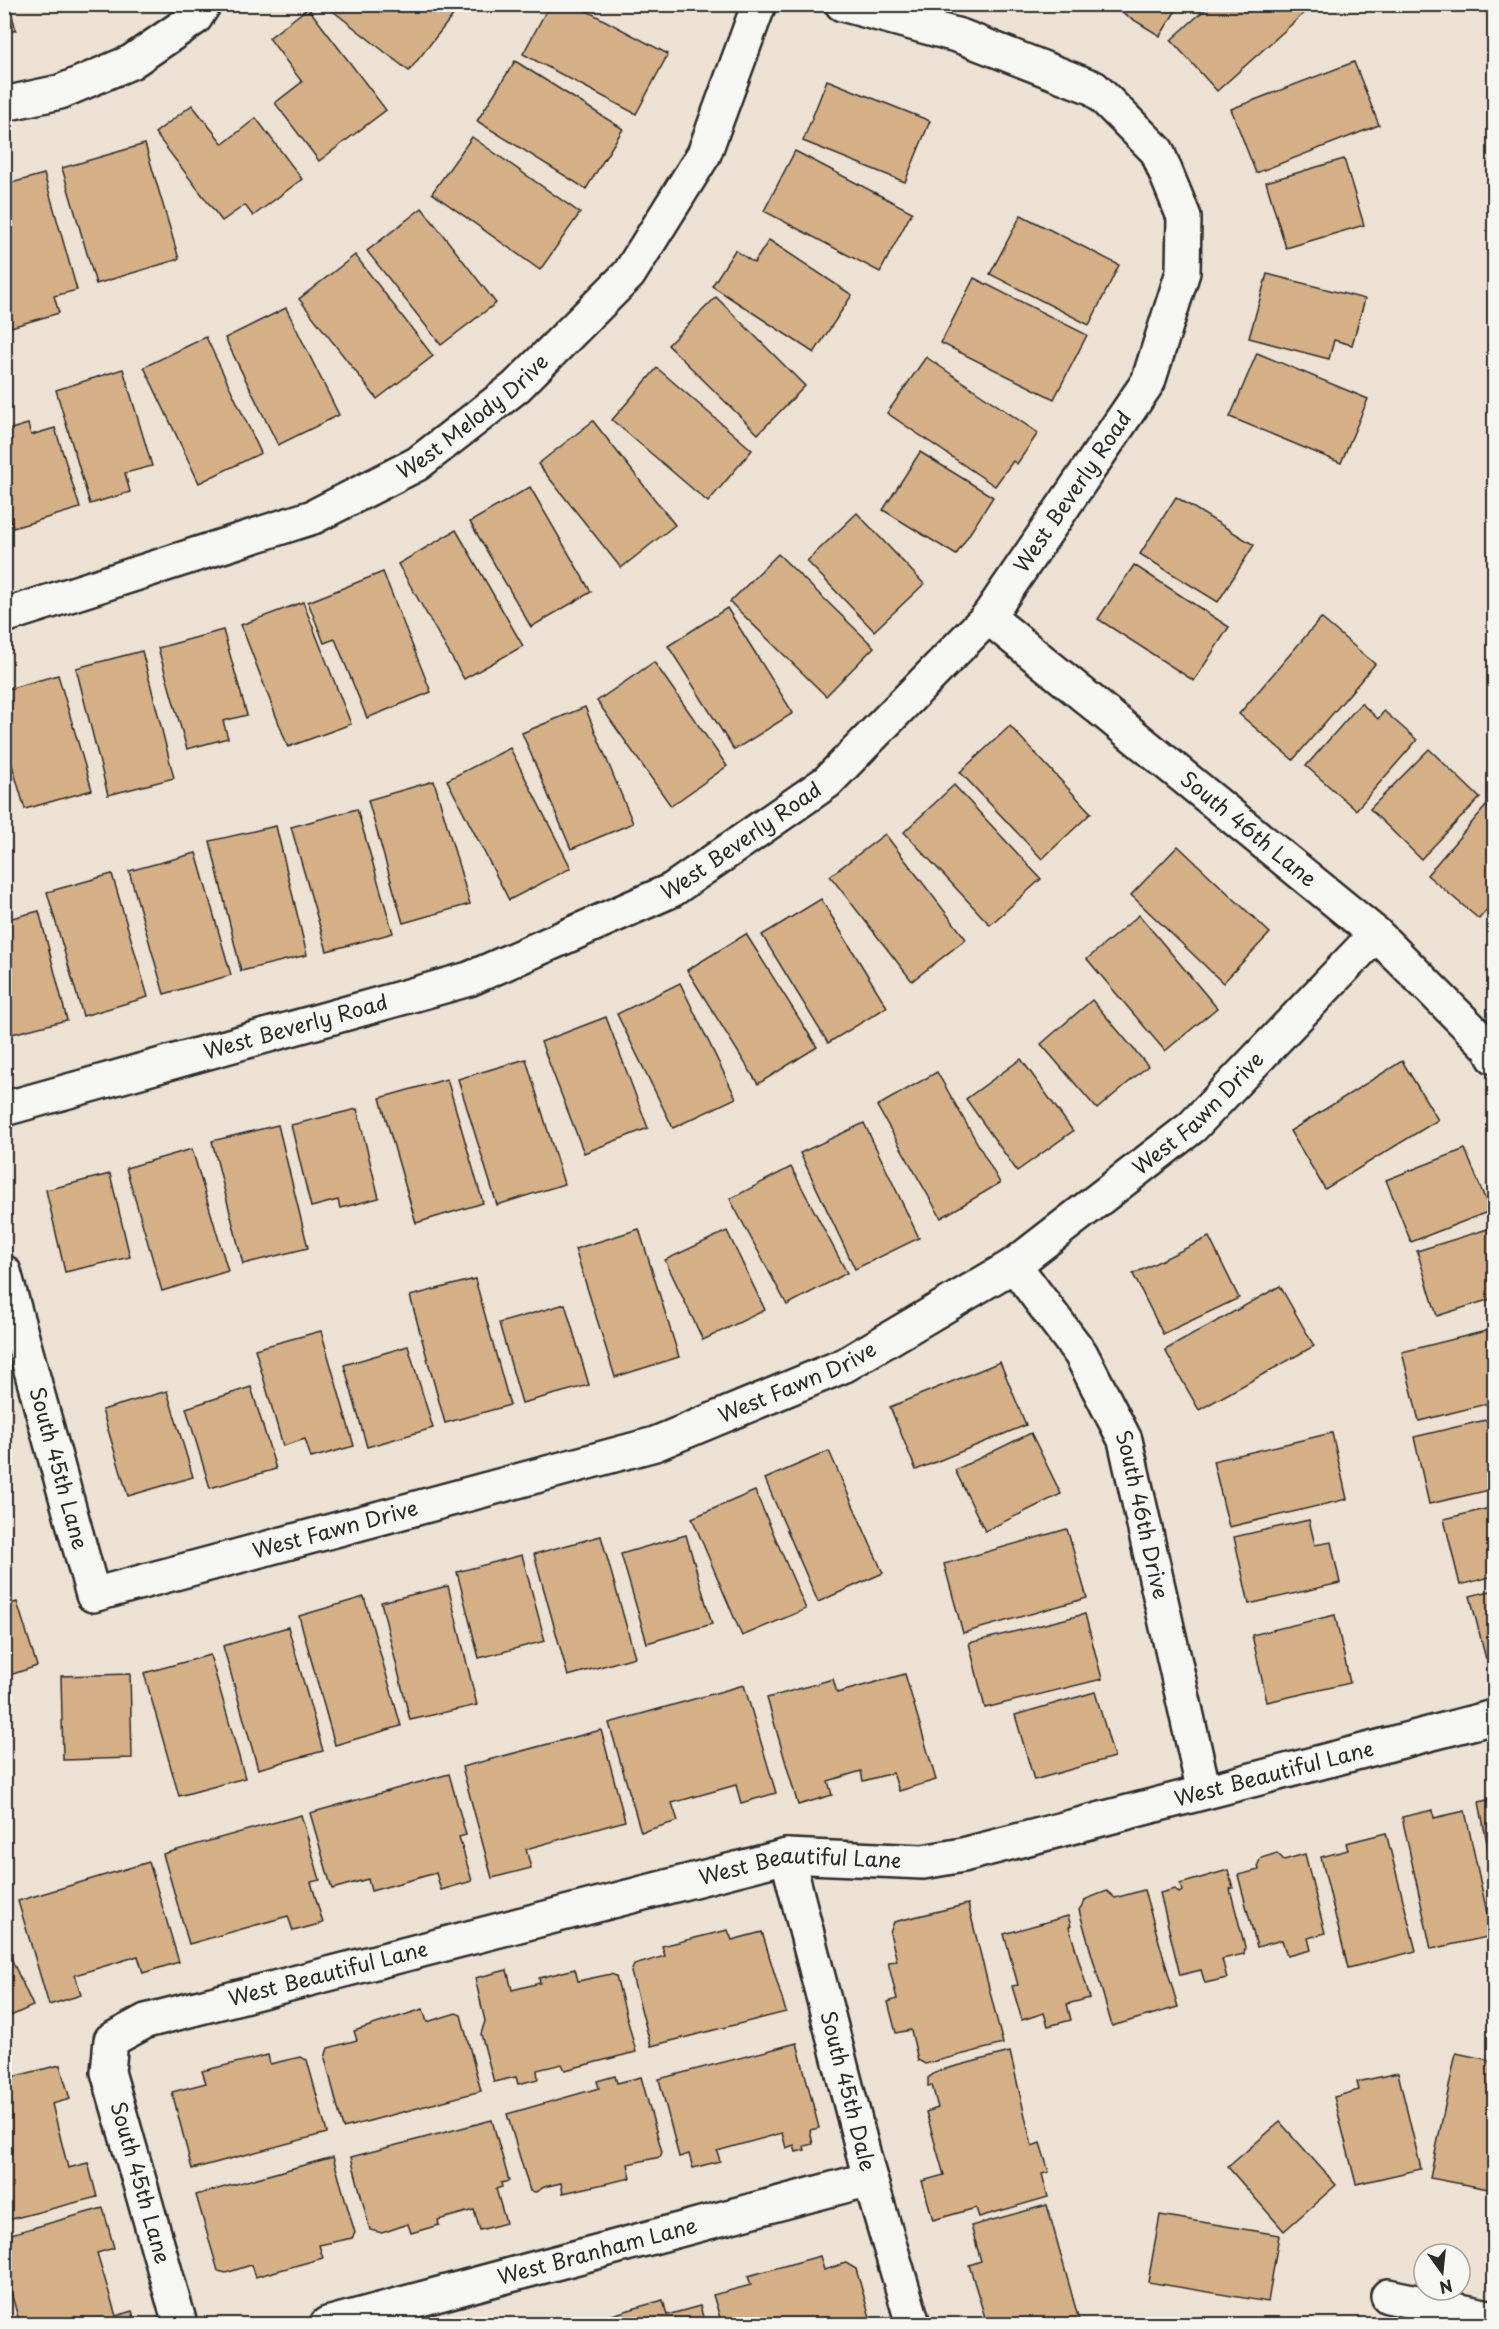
<svg xmlns="http://www.w3.org/2000/svg" width="1499" height="2329" viewBox="0 0 1499 2329" font-family="'Playpen Sans',sans-serif">
<style>
.building{fill:#d5b087;stroke:#2b2b2b;stroke-width:1.5}
.lines{fill:none;stroke-linecap:round;stroke-linejoin:round}
.minor-casing{stroke:#2b2b2b;stroke-width:38}
.minor{stroke:#f6f6f2;stroke-width:33}
.labels{text-anchor:middle;stroke-width:4.5;stroke-linejoin:round;paint-order:stroke}
.street-label{font-size:21px;fill:#2b2b2b;stroke:#f6f6f2}
</style>
<rect width="100%" height="100%" fill="#ece1d2"/>
<filter id="ink" filterUnits="userSpaceOnUse"><feTurbulence type="fractalNoise" baseFrequency=".0167" numOctaves="2"/><feDisplacementMap in="SourceGraphic" scale="12" xChannelSelector="R" yChannelSelector="G"/><feConvolveMatrix kernelMatrix="1 2 1 2 8 2 1 2 1" color-interpolation-filters="sRGB"/></filter>
<g filter="url(#ink)">
<g class="building">
<polygon points="4,4 9,4 16,30 4,34"/>
<polygon points="324,4 462,4 409,71"/>
<polygon points="550,4 574,4 668,54 636,114 523,54"/>
<polygon points="1108,4 1180,4 1160,36"/>
<polygon points="1211,4 1308,4 1311,7 1217,91 1171,40"/>
<polygon points="308,8 386,110 319,161 275,103 302,82 269,38"/>
<polygon points="515,61 623,129 586,189 477,121"/>
<polygon points="1354,62 1379,125 1256,173 1231,109"/>
<polygon points="827,80 930,121 905,182 803,141"/>
<polygon points="192,105 223,144 256,118 302,179 253,216 245,205 222,221 155,133"/>
<polygon points="472,137 580,213 540,270 432,193"/>
<polygon points="145,144 179,259 96,284 62,168"/>
<polygon points="795,151 912,212 880,272 764,211"/>
<polygon points="1344,159 1364,225 1286,248 1266,182"/>
<polygon points="44,174 77,290 54,296 59,313 4,329 4,185"/>
<polygon points="422,208 496,303 441,345 367,251"/>
<polygon points="1021,215 1119,265 1089,325 990,274"/>
<polygon points="769,240 852,295 814,353 712,286 735,250 754,263"/>
<polygon points="355,255 433,356 377,399 299,299"/>
<polygon points="1267,274 1365,299 1352,345 1334,340 1329,359 1249,338"/>
<polygon points="974,278 1087,335 1054,399 941,343"/>
<polygon points="716,297 805,386 758,434 668,345"/>
<polygon points="286,308 339,415 278,445 225,338"/>
<polygon points="206,337 261,453 199,483 144,367"/>
<polygon points="1257,353 1368,399 1341,463 1230,417"/>
<polygon points="926,357 1038,433 1017,464 1013,461 995,486 887,413"/>
<polygon points="657,368 752,450 708,502 612,420"/>
<polygon points="123,369 152,466 125,473 130,492 90,504 56,390"/>
<polygon points="593,421 675,525 621,568 538,464"/>
<polygon points="28,424 31,435 55,428 80,508 13,528 4,499 4,431"/>
<polygon points="920,452 993,497 956,555 883,510"/>
<polygon points="530,487 591,592 531,627 470,522"/>
<polygon points="1176,497 1254,545 1218,602 1140,554"/>
<polygon points="857,513 924,584 874,631 807,561"/>
<polygon points="456,530 523,646 464,679 398,564"/>
<polygon points="778,554 874,647 826,696 730,602"/>
<polygon points="1134,565 1229,627 1194,681 1098,619"/>
<polygon points="383,572 431,692 367,718 335,639 324,643 308,602"/>
<polygon points="303,602 351,724 288,747 241,625"/>
<polygon points="727,608 793,713 734,750 668,646"/>
<polygon points="1321,618 1375,664 1293,760 1239,714"/>
<polygon points="223,630 247,715 223,721 228,738 187,749 158,648"/>
<polygon points="142,651 174,778 108,795 76,668"/>
<polygon points="654,662 727,766 671,806 597,701"/>
<polygon points="58,675 92,790 25,809 4,738 4,690"/>
<polygon points="1361,703 1378,719 1384,711 1417,740 1356,810 1306,766"/>
<polygon points="585,707 633,823 571,849 522,733"/>
<polygon points="1010,726 1091,813 1042,859 960,772"/>
<polygon points="510,748 571,868 509,900 447,780"/>
<polygon points="1429,749 1480,798 1421,859 1370,809"/>
<polygon points="434,781 470,904 403,923 368,800"/>
<polygon points="4,783 12,810 4,812"/>
<polygon points="954,785 1041,879 990,925 904,832"/>
<polygon points="1486,806 1494,813 1494,901 1479,919 1427,875"/>
<polygon points="357,809 393,933 327,951 291,827"/>
<polygon points="276,826 307,955 241,971 210,841"/>
<polygon points="885,834 966,939 912,981 830,876"/>
<polygon points="1178,846 1270,933 1223,983 1131,895"/>
<polygon points="196,853 231,975 164,994 129,871"/>
<polygon points="112,874 148,997 83,1016 47,892"/>
<polygon points="821,899 887,1007 828,1043 762,935"/>
<polygon points="39,911 67,1020 4,1036 4,920"/>
<polygon points="1139,915 1217,1008 1165,1051 1087,959"/>
<polygon points="746,934 817,1047 758,1084 687,970"/>
<polygon points="680,983 736,1098 673,1128 617,1014"/>
<polygon points="1092,1000 1148,1066 1097,1109 1041,1044"/>
<polygon points="606,1017 648,1128 584,1153 541,1042"/>
<polygon points="526,1059 564,1184 497,1205 458,1079"/>
<polygon points="1021,1059 1073,1131 1017,1171 966,1099"/>
<polygon points="1402,1061 1438,1120 1325,1189 1290,1131"/>
<polygon points="937,1072 1000,1183 941,1218 877,1106"/>
<polygon points="447,1079 483,1203 416,1223 380,1098"/>
<polygon points="357,1109 379,1198 340,1208 338,1200 311,1207 291,1125"/>
<polygon points="864,1123 919,1238 855,1269 800,1153"/>
<polygon points="278,1125 308,1248 243,1264 212,1141"/>
<polygon points="192,1149 228,1271 162,1291 126,1168"/>
<polygon points="1465,1149 1490,1211 1411,1242 1386,1180"/>
<polygon points="791,1167 847,1273 787,1305 730,1199"/>
<polygon points="110,1174 130,1257 65,1272 46,1190"/>
<polygon points="1494,1227 1494,1298 1437,1316 1417,1251"/>
<polygon points="639,1229 679,1357 615,1377 575,1249"/>
<polygon points="727,1231 765,1310 703,1340 665,1260"/>
<polygon points="1209,1237 1239,1298 1163,1334 1133,1274"/>
<polygon points="475,1279 510,1405 445,1423 410,1296"/>
<polygon points="1280,1286 1314,1346 1199,1410 1165,1350"/>
<polygon points="565,1304 589,1385 522,1403 499,1323"/>
<polygon points="1494,1329 1494,1402 1419,1421 1402,1352"/>
<polygon points="321,1331 354,1446 311,1458 305,1439 283,1446 255,1349"/>
<polygon points="408,1346 433,1428 367,1447 344,1365"/>
<polygon points="1000,1362 1026,1425 916,1470 890,1407"/>
<polygon points="251,1387 276,1469 210,1488 186,1408"/>
<polygon points="167,1391 193,1477 128,1496 102,1410"/>
<polygon points="1494,1418 1494,1489 1429,1504 1414,1437"/>
<polygon points="1031,1433 1061,1494 985,1531 955,1470"/>
<polygon points="1332,1433 1347,1499 1229,1527 1213,1461"/>
<polygon points="829,1451 883,1573 818,1602 765,1479"/>
<polygon points="755,1491 806,1609 742,1636 692,1518"/>
<polygon points="1494,1507 1494,1576 1460,1585 1444,1519"/>
<polygon points="1309,1520 1315,1545 1331,1542 1340,1583 1249,1604 1234,1537"/>
<polygon points="1067,1529 1087,1598 963,1633 944,1564"/>
<polygon points="686,1535 712,1624 647,1643 621,1554"/>
<polygon points="601,1536 635,1657 568,1676 534,1554"/>
<polygon points="522,1555 545,1641 479,1658 457,1572"/>
<polygon points="448,1586 477,1705 410,1720 381,1602"/>
<polygon points="1494,1590 1494,1657 1486,1659 1470,1596"/>
<polygon points="364,1597 401,1726 335,1745 299,1616"/>
<polygon points="17,1602 37,1666 4,1677 4,1606"/>
<polygon points="1085,1614 1102,1679 985,1708 969,1643"/>
<polygon points="1335,1615 1350,1683 1267,1702 1252,1635"/>
<polygon points="288,1627 323,1751 258,1769 223,1646"/>
<polygon points="210,1655 245,1778 179,1796 144,1673"/>
<polygon points="130,1674 132,1758 63,1760 61,1676"/>
<polygon points="905,1674 936,1780 899,1791 893,1773 863,1781 861,1771 828,1781 832,1795 798,1805 767,1698 833,1679 837,1693"/>
<polygon points="744,1685 776,1793 741,1803 736,1785 672,1803 678,1821 641,1832 609,1723"/>
<polygon points="1095,1692 1114,1757 1034,1780 1015,1715"/>
<polygon points="601,1730 625,1821 526,1849 531,1868 492,1878 462,1767"/>
<polygon points="449,1774 466,1835 459,1837 472,1881 441,1890 436,1873 371,1891 368,1879 332,1889 310,1813"/>
<polygon points="1494,1798 1494,1879 1479,1802"/>
<polygon points="1433,1810 1434,1818 1465,1811 1492,1936 1431,1949 1402,1817"/>
<polygon points="301,1815 320,1880 311,1882 323,1923 293,1931 288,1916 189,1944 163,1854"/>
<polygon points="1386,1833 1416,1951 1348,1968 1321,1857 1348,1850 1346,1843"/>
<polygon points="1277,1853 1284,1860 1305,1854 1325,1933 1308,1938 1311,1950 1287,1956 1282,1940 1257,1947 1238,1875 1259,1870 1258,1864 1261,1858"/>
<polygon points="149,1862 179,1962 143,1973 138,1956 75,1975 81,1995 49,2005 18,1901"/>
<polygon points="1228,1870 1233,1888 1230,1889 1245,1947 1244,1954 1222,1959 1227,1978 1205,1983 1201,1970 1180,1975 1160,1893 1175,1889 1179,1893 1182,1891 1180,1884"/>
<polygon points="1144,1890 1178,2007 1112,2026 1079,1910 1086,1899 1107,1891 1115,1898"/>
<polygon points="968,1904 1003,2044 925,2064 918,2060 911,2030 896,2033 888,2002 897,1999 888,1962 897,1961 890,1933 894,1922"/>
<polygon points="1068,1916 1071,1926 1069,1927 1090,1998 1067,2004 1071,2020 1048,2026 1044,2013 1022,2020 1012,1986 1018,1985 1004,1934"/>
<polygon points="728,1930 732,1940 762,1932 786,2012 651,2046 631,1972 634,1965 665,1956 662,1946"/>
<polygon points="4,1943 33,2006 4,2019"/>
<polygon points="575,1969 578,1981 611,1974 616,1976 636,2052 565,2070 562,2064 537,2070 538,2079 518,2084 516,2077 494,2082 481,2034 485,2021 475,1978 507,1970 512,1990 540,1983 539,1978"/>
<polygon points="423,2009 427,2022 456,2013 461,2015 481,2091 343,2128 325,2058 328,2048 357,2040 354,2031"/>
<polygon points="797,2043 819,2128 810,2130 813,2144 804,2146 805,2150 796,2152 794,2145 786,2148 782,2133 717,2151 720,2161 693,2168 689,2154 679,2157 659,2079"/>
<polygon points="1010,2052 1032,2146 1040,2143 1049,2172 1042,2174 1048,2197 979,2217 976,2208 933,2220 922,2181 944,2175 926,2112 938,2108 932,2085 928,2086 928,2078 938,2071"/>
<polygon points="1456,2053 1494,2061 1494,2190 1430,2178"/>
<polygon points="268,2055 270,2064 300,2057 307,2060 327,2133 192,2169 172,2092 206,2083 202,2071"/>
<polygon points="60,2065 70,2099 52,2104 68,2168 88,2163 97,2197 4,2221 4,2079"/>
<polygon points="1398,2073 1421,2169 1356,2184 1334,2097 1359,2090 1357,2082"/>
<polygon points="615,2076 617,2083 641,2077 662,2152 660,2157 628,2164 631,2178 563,2193 561,2183 544,2187 536,2192 530,2191 507,2114 599,2088 597,2081"/>
<polygon points="492,2120 509,2181 501,2183 502,2187 496,2189 506,2223 480,2230 474,2210 438,2220 439,2225 411,2233 408,2224 382,2233 370,2230 351,2157"/>
<polygon points="1280,2122 1336,2185 1284,2231 1228,2167"/>
<polygon points="333,2157 355,2233 352,2238 319,2245 323,2258 255,2277 251,2265 226,2273 218,2271 196,2195"/>
<polygon points="1047,2205 1080,2324 987,2324 969,2265 981,2261 971,2226"/>
<polygon points="103,2208 114,2248 97,2253 116,2316 132,2311 136,2324 20,2324 4,2268 4,2236"/>
<polygon points="1160,2215 1279,2235 1268,2302 1148,2282"/>
<polygon points="820,2256 824,2270 846,2263 856,2269 872,2324 722,2324 713,2295 751,2285 748,2276"/>
<polygon points="663,2300 667,2315 700,2306 705,2324 599,2324 598,2319"/>
</g>
<g class="lines">
<g class="minor-casing">
<g id="minor">
<polyline points="4,104 60,92 131,62 195,18 204,4"/>
<path id="s1" d="M 4,616 L 313,517 L 417,464 L 516,387 L 629,274 L 704,154 L 759,4"/>
<path id="s2" d="M 988,617 L 1376,934 L 1489,1047 L 1494,1057"/>
<path id="s3" d="M 4,1109 L 469,979 L 672,890 L 827,782 L 988,617 L 1148,382 L 1183,272 L 1184,217 L 1157,151 L 1094,88 L 960,36 L 842,4"/>
<path id="s4" d="M 1014,1265 L 1081,1354 L 1125,1440 L 1204,1792"/>
<path id="s5" d="M 4,1272 L 93,1595 L 655,1444 L 845,1365 L 1014,1265 L 1192,1127 L 1376,934"/>
<path id="s6" d="M 787,1856 L 870,2179 L 913,2324"/>
<polyline points="1388,2296 1494,2318"/>
<path id="s7" d="M 180,2324 L 108,2072 L 111,2040 L 146,2021 L 787,1856 L 923,1862 L 963,1855 L 1494,1717"/>
<path id="s8" d="M 327,2324 L 870,2179"/>
</g>
</g>
<use href="#minor" class="minor"/>
</g>
</g>
<g class="labels">
<g class="street-label">
<text dy="7" stroke="none"><textPath href="#s1" startOffset="514">West Melody Drive</textPath></text>
<text dy="7" stroke="none"><textPath href="#s3" startOffset="1275">West Beverly Road</textPath></text>
<text dy="7" stroke="none"><textPath href="#s2" startOffset="336">South 46th Lane</textPath></text>
<text dy="7" stroke="none"><textPath href="#s3" startOffset="789">West Beverly Road</textPath></text>
<text dy="7" stroke="none"><textPath href="#s3" startOffset="303">West Beverly Road</textPath></text>
<text dy="7" stroke="none"><textPath href="#s5" startOffset="1558">West Fawn Drive</textPath></text>
<text dy="7" stroke="none"><textPath href="#s5" startOffset="1072">West Fawn Drive</textPath></text>
<text dy="7" stroke="none"><textPath href="#s5" startOffset="204">South 45th Lane</textPath></text>
<text dy="7" stroke="none"><textPath href="#s4" startOffset="285">South 46th Drive</textPath></text>
<text dy="7" stroke="none"><textPath href="#s5" startOffset="586">West Fawn Drive</textPath></text>
<text dy="7" stroke="none"><textPath href="#s7" startOffset="1494">West Beautiful Lane</textPath></text>
<text dy="7" stroke="none"><textPath href="#s7" startOffset="1008">West Beautiful Lane</textPath></text>
<text dy="7" stroke="none"><textPath href="#s7" startOffset="522">West Beautiful Lane</textPath></text>
<text dy="7" stroke="none"><textPath href="#s6" startOffset="243">South 45th Dale</textPath></text>
<text transform="translate(140 2183) rotate(74)" y="7">South 45th Lane</text>
<text dy="7" stroke="none"><textPath href="#s8" startOffset="280">West Branham Lane</textPath></text>
</g>
</g>
<rect width="1499" height="2329" fill="none" stroke="#f6f6f2" stroke-width="24"/>
<rect x="12" y="12" width="1475" height="2305" fill="none" stroke="#2b2b2b" stroke-width="2" filter="url(#ink)"/>
<g transform="translate(1442 2272) rotate(165)"><circle r="28" fill="#f6f6f2" stroke="#a5a5a2" stroke-width="1.5"/>
<path d="M0-4.5L10 22L0 15L-10 22Z" fill="#2b2b2b"/>
<text y="-9" font-size="16" font-weight="bold" text-anchor="middle" fill="#2b2b2b">N</text>
</g>
</svg>
